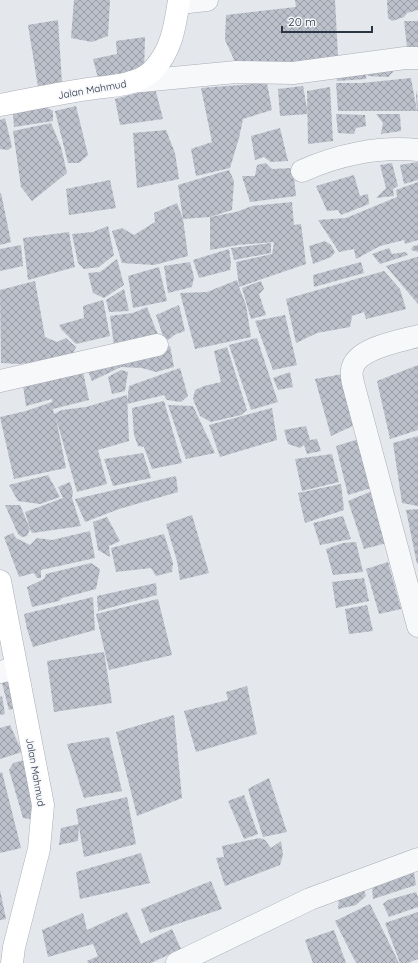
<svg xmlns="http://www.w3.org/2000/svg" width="418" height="963" viewBox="0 0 418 963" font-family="Quicksand,sans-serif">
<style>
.building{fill:url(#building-cross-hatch)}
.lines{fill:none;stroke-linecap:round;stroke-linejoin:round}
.street-casing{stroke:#a9aeb7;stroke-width:23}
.secondary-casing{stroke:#a9aeb7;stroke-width:23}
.street{stroke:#f7f8fa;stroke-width:22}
.secondary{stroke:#fff;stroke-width:22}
.labels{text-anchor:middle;stroke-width:3;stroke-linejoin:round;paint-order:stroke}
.street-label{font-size:10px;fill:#2b3445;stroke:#f4f6f9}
</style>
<defs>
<pattern id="building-cross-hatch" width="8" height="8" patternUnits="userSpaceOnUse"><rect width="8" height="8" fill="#bbc0ca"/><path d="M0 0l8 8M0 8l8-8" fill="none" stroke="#989da6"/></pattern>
</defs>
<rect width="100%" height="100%" fill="#e4e7ec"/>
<g class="building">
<polygon points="74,0 110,0 108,36 92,42 71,38"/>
<polygon points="295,0 335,0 338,56 301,62 236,64 225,40 226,15 296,7"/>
<polygon points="387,0 418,0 418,10 407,13 404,17 392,21 388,18"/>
<polygon points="58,20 62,83 38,87 28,25"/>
<polygon points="404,21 418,21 418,47 407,47"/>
<polygon points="145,37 144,72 98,78 93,59 117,54 116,41"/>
<polygon points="390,65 393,72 388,77 368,76 367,70 366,79 337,81 336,68"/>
<polygon points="411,78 417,111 338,111 336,83 362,83"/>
<polygon points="267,83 272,110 243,119 239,138 230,168 196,176 191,149 212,142 201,88"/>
<polygon points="303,86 308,114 280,116 278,89"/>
<polygon points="330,87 333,141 308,144 307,91"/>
<polygon points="155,88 163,119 120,125 115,99"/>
<polygon points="417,90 418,111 417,111 416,96"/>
<polygon points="76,106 88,155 79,163 68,163 55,111"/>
<polygon points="46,107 53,111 53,121 14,127 13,114"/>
<polygon points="336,114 365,115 366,126 356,128 354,134 338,133"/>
<polygon points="376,114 400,114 401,131 381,134 383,123"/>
<polygon points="5,118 12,147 8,150 0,149 0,120"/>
<polygon points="51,123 61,147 67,173 32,201 21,187 13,131"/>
<polygon points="280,128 288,161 271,162 264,157 255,160 251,136"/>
<polygon points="166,130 175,153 179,179 137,188 133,133"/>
<polygon points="418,162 418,180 404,184 400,165"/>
<polygon points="266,163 272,169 293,168 296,196 250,202 242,176 255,176 257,165"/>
<polygon points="392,163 398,186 393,189 394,196 376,198 386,188 380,165"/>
<polygon points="229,170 234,181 232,210 210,217 183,219 178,185"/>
<polygon points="354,175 360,196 368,194 369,204 341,215 338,210 327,211 316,186"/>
<polygon points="110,180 116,208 69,215 66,189"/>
<polygon points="418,182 418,240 405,244 404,240 380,246 356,259 354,249 339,252 318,220 346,218 397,197 396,190"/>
<polygon points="0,193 1,193 11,242 0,245"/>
<polygon points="292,202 294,225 301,224 306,264 239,287 246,305 251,337 195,349 180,293 207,292 237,280 239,287 236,262 272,254 274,242 238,245 210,250 210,217 236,212 252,206"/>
<polygon points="177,203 183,219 188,256 154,265 122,263 112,231 122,228 134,235 155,222 154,213"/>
<polygon points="108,226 114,255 99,267 84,269 78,263 72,234 93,232"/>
<polygon points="69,232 75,267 28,280 23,238"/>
<polygon points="325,241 331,245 335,252 331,257 313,264 309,246"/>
<polygon points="271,243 271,253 234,260 231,248"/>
<polygon points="21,245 23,266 0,271 0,249"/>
<polygon points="418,245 418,252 411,250 413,246"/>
<polygon points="389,248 392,254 406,252 408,255 380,264 372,254"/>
<polygon points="229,249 231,262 230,270 199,278 193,260"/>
<polygon points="417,257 418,257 418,304 386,266"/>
<polygon points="117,259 124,285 104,298 93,293 88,273 100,272"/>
<polygon points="190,262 194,277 192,287 168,293 164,266"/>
<polygon points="361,262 364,273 314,287 313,275"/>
<polygon points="159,267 167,301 133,308 128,276"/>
<polygon points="384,271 400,289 406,309 366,319 364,312 352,316 350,327 317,333 296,343 286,299"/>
<polygon points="35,281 45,337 57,342 66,338 76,347 72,355 60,358 56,356 52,360 19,364 1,363 0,290"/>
<polygon points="261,281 264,289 259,294 266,315 251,319 242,288"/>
<polygon points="124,289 129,311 109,312 106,300"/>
<polygon points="103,300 110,336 76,344 62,330 59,325 84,318 83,306"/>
<polygon points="179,305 185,331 176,334 168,340 163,336 156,315"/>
<polygon points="147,307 160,340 114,346 110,316 133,313"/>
<polygon points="285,315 297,365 273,370 255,321"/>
<polygon points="257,338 278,402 251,410 229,345"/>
<polygon points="170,346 174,367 156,372 142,368 121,367 92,381 85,364 150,353"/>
<polygon points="227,347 247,410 241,415 211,422 200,416 193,399 195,390 204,386 221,382 214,351"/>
<polygon points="418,365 418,430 390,439 377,381"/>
<polygon points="82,367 89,400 53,409 54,414 62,410 86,407 127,395 129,441 98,450 107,484 77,492 56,418 66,468 14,479 0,417 26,411 52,402 52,399 26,406 23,385"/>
<polygon points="180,368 188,396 181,402 167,400 164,395 127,404 129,386"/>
<polygon points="121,370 128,372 125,391 112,394 108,377"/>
<polygon points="290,372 293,387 278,390 273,378"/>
<polygon points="343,374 355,425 331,436 315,379"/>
<polygon points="164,401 182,463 152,469 144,447 138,446 134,435 132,408"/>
<polygon points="168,405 193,406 215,453 186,459"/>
<polygon points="272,408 277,440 220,457 209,425"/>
<polygon points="306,426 310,440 317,439 321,451 307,454 304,445 300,448 288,444 284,430"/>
<polygon points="418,436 418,506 402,503 393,443"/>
<polygon points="359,439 371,488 348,495 336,446"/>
<polygon points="143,453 151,478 113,486 104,459"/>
<polygon points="332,454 339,482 302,491 295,459"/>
<polygon points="48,475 60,497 40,504 18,501 9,485"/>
<polygon points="176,476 178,492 119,509 85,522 75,499"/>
<polygon points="70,482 73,492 72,498 81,526 32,533 30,529 27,536 22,537 18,534 5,505 20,505 30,529 25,512 63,498 58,487"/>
<polygon points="341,484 344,510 305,523 298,493"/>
<polygon points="372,491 387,543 364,549 348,501"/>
<polygon points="418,509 418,563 417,564 406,510"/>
<polygon points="192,515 209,573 180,580 177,561 166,524"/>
<polygon points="343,516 351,539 320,545 313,523"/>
<polygon points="107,517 120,541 109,546 110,557 98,550 93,522"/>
<polygon points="90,531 95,558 41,570 41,578 37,578 34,573 19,577 4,537 13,533 16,538 30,545 37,538 52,540"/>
<polygon points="164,534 173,563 172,572 156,576 151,568 116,572 111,548"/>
<polygon points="356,542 363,572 333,575 326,549 343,543"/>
<polygon points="388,562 401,609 379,614 366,569"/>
<polygon points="91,563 100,569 96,589 62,598 59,601 32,607 27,587 44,579 46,574"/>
<polygon points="364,578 369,601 336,608 332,582"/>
<polygon points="156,583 157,595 98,611 97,596"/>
<polygon points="93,597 95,630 33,647 27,629 24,614"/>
<polygon points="158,599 172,655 109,670 96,614"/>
<polygon points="367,605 373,631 349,634 345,609"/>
<polygon points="104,652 112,703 54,712 47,661"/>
<polygon points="9,679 14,708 9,710 2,683"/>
<polygon points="247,686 257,734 196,752 184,711 228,700 226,692"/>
<polygon points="2,696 5,714 0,715 0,697"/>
<polygon points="174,715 182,798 137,816 116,732"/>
<polygon points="10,725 22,752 0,759 0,728"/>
<polygon points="109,737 122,791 84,798 67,744"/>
<polygon points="28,759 37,812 30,819 23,818 9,770 13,763"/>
<polygon points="2,772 21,848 0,853 0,773"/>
<polygon points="269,778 287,832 263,837 248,789"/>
<polygon points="244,795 258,834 244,839 228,801"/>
<polygon points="127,797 136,844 84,857 76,809"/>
<polygon points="79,824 78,841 59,845 61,828"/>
<polygon points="260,838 265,840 271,848 281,841 283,855 280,865 225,886 216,858 224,857 222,846"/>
<polygon points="141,853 150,883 80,899 76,872"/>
<polygon points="406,872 414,873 416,885 373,899 372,885"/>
<polygon points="211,881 222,909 150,933 141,909"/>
<polygon points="363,888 366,896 356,905 338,909 339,898"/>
<polygon points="0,890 6,919 0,920"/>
<polygon points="416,892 418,897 418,907 389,917 383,904 388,900"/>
<polygon points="370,904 399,963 356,963 335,921"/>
<polygon points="127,912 141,944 172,929 181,949 151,963 88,963 87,961 98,956 93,944 48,957 42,930 83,913 87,930"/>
<polygon points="418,912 418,959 408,963 400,963 385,923"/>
<polygon points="334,930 346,963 313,963 305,940"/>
</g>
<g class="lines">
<g class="street-casing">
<g id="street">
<polyline points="179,3 207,0"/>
<polyline points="131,82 236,72 293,73 405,58 418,58"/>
<path d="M 302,171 C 337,155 379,146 418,150"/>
<path d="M 418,336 C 400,341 355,348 352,370 C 351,374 352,379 353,383 L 418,626"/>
<polyline points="0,381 157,345"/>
<polyline points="0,672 16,668"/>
<polyline points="177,963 310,899 418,859"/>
</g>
</g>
<g class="secondary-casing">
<g id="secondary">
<path d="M 0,105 C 32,99 64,92 96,88 C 109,86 123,86 135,81 C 141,79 149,74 153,70 C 172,50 175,26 179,0"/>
<polyline points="0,581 43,805 39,849 14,947 12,963"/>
</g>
</g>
<use href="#street" class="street"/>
<use href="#secondary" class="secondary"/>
</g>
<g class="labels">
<g class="street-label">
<text transform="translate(92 89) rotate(-10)" y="4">Jalan Mahmud</text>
<text transform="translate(36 772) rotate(80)" y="4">Jalan Mahmud</text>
</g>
</g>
<path d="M282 26v6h90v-6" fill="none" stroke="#2b3445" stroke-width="2"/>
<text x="288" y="26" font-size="12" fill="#2b3445" stroke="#f4f6f9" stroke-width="3" paint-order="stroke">20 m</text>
</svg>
